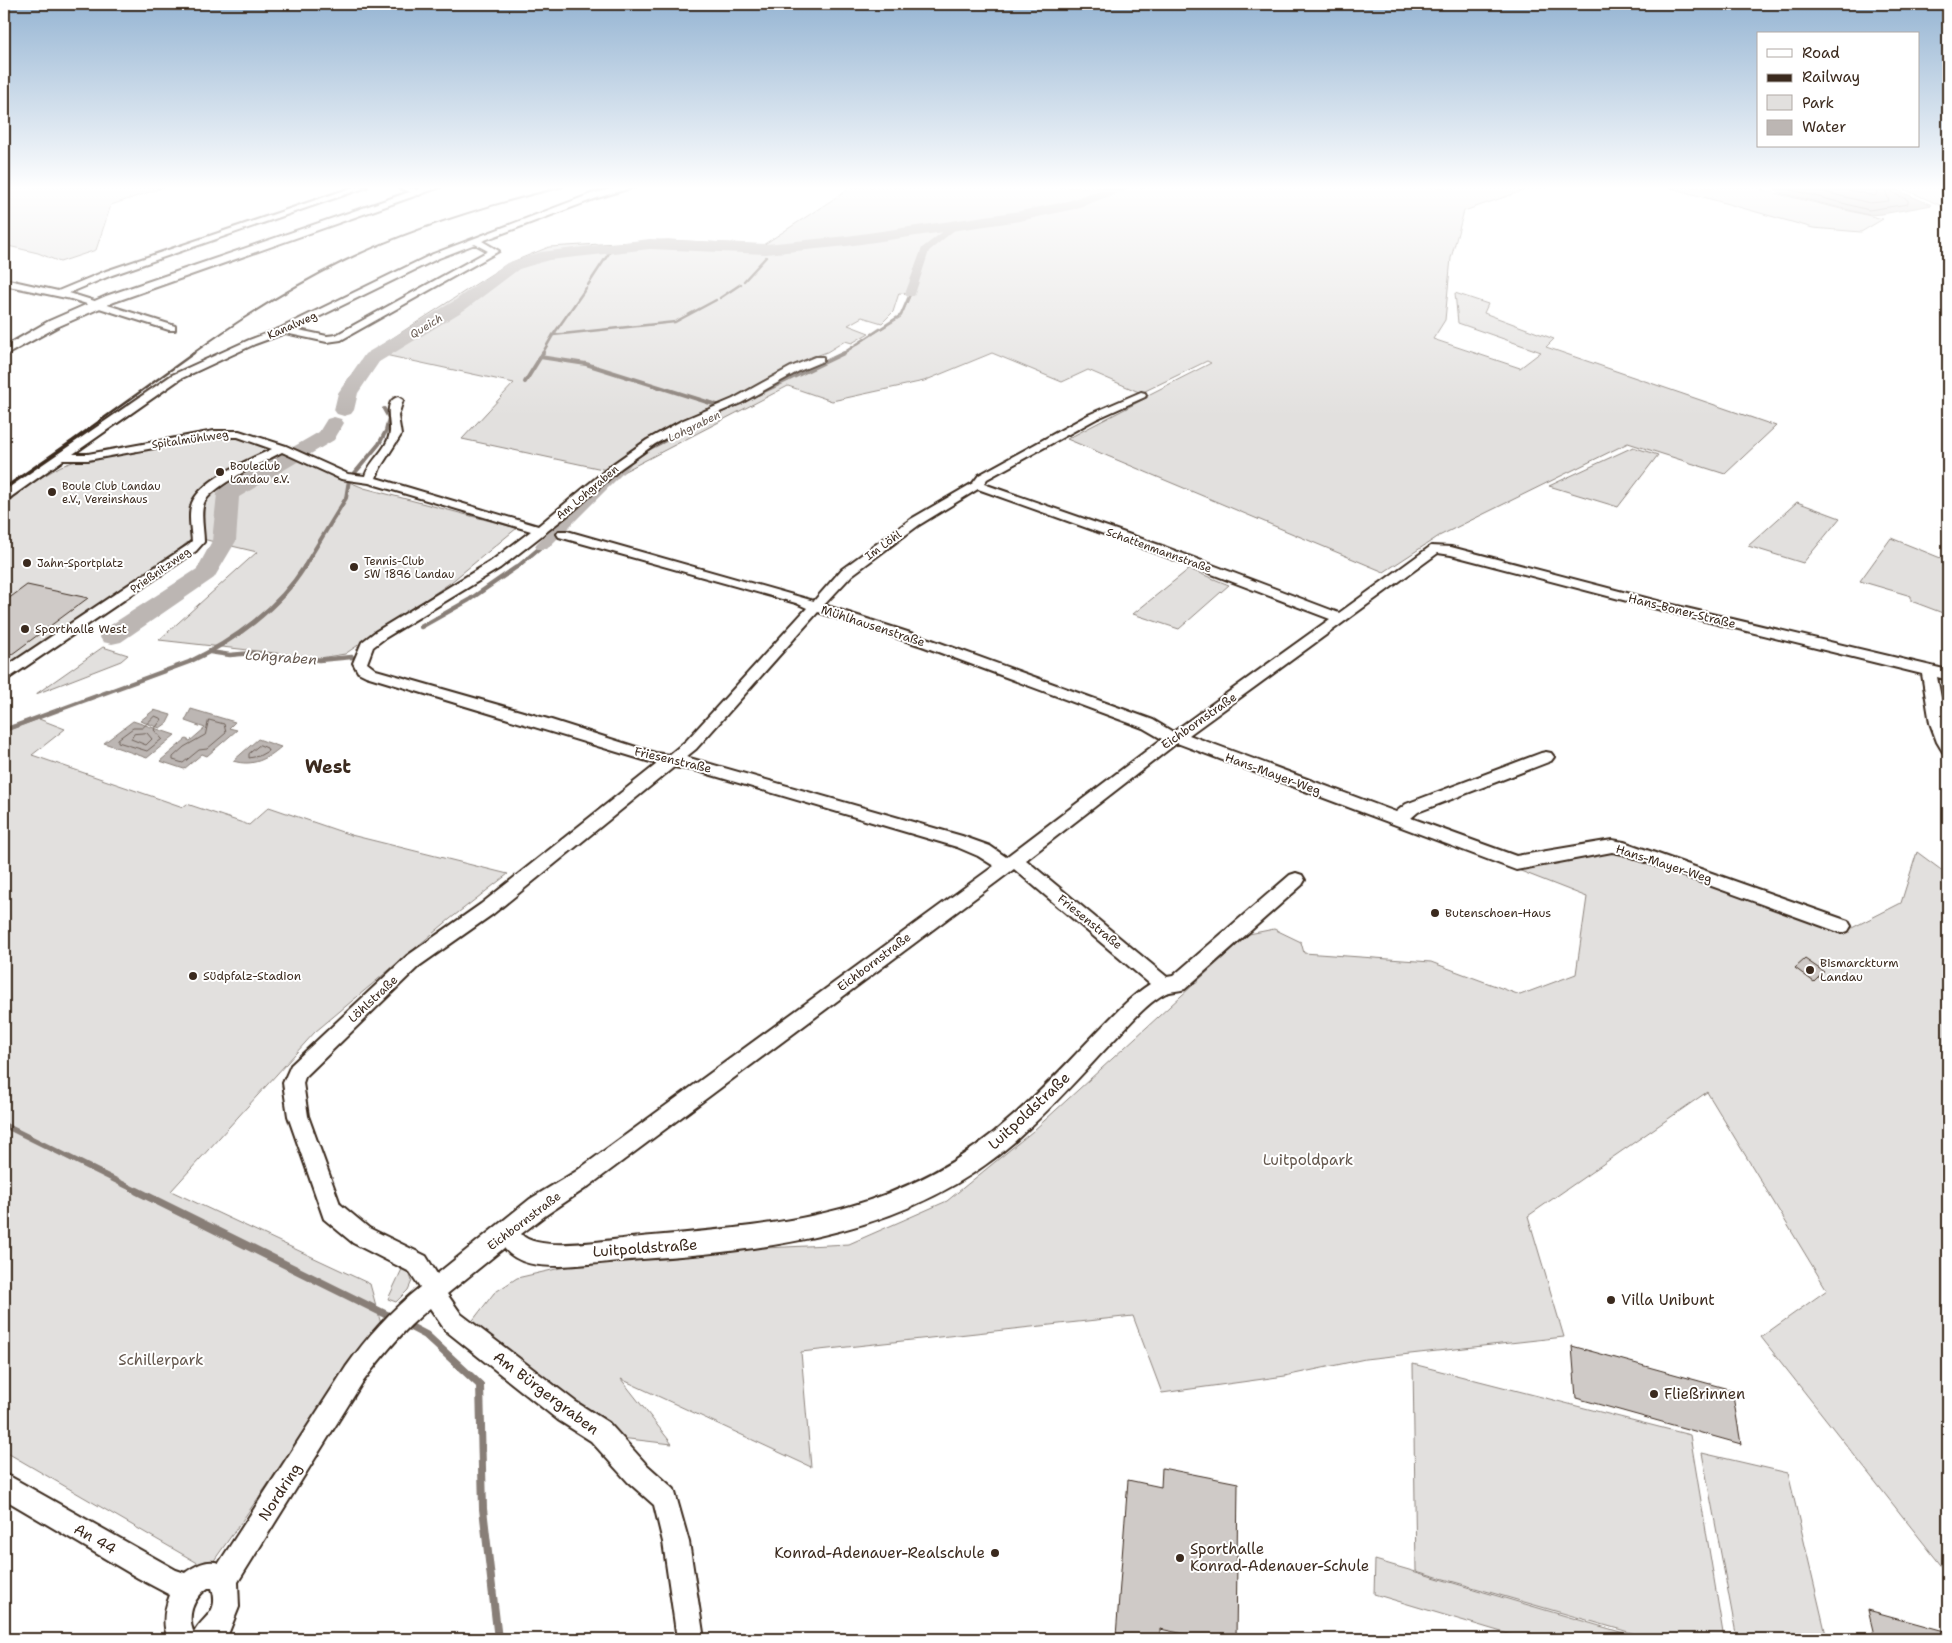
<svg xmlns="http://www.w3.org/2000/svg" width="1952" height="1643" viewBox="0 0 1952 1643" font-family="'Shantell Sans',sans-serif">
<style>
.green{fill:#e2e0de;stroke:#8e857e}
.water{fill:#bcb6b3;stroke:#887e77}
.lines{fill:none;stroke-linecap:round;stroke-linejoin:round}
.shore{stroke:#6f625a;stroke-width:1}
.stream-far4{stroke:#887e77;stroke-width:2.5}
.stream-far3{stroke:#887e77;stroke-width:4}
.stream-far2{stroke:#887e77;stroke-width:4.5}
.stream-far1{stroke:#887e77;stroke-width:5.5}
.stream{stroke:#887e77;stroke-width:8}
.canal{fill:#bcb6b3;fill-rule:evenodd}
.river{fill:#bcb6b3;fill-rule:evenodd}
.building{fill:#cfcac7;stroke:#3b2a1e}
.minor-casing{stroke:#3b2a1e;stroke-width:4}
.tertiary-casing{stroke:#3b2a1e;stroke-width:4}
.minor{fill:#fff;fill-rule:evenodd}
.tertiary{fill:#fff;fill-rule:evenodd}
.rail-far1{stroke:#3b2a1e;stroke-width:2}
.rail{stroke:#3b2a1e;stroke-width:2.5}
.poi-dot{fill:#3b2a1e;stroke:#fff;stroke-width:2}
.labels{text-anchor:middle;stroke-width:4;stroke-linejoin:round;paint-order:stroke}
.far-street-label{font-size:11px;fill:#3b2a1e;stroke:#fff}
.far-water-label{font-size:11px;font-style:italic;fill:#685b52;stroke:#fff}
.far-poi-label{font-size:11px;fill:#3b2a1e;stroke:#fff;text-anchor:start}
.street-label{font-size:12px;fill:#3b2a1e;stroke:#fff}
.poi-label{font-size:12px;fill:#3b2a1e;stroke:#fff;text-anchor:start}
.water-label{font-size:14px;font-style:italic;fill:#685b52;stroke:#fff}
.near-street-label{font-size:15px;fill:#3b2a1e;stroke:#fff}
.near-park-label{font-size:15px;fill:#65584e;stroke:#fff}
.near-poi-label{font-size:15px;fill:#3b2a1e;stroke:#fff;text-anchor:start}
.district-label{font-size:18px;font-weight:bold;fill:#3b2a1e;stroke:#fff}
</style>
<rect width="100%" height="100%" fill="#fff"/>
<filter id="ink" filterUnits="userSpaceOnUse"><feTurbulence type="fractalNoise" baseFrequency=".02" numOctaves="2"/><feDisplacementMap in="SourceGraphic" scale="10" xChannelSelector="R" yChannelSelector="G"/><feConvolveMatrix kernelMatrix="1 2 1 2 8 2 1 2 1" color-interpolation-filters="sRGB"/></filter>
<g filter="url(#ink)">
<g class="green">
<polygon points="4,187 164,187 111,205 96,250 60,262 38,253 4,245"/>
<polygon points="852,187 1550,187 1528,189 1464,211 1451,258 1445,320 1433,339 1520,368 1541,352 1458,323 1455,293 1488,304 1484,313 1554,339 1546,347 1776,426 1725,474 1628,443 1439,536 1384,572 1067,439 1148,397 1146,396 1211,363 1207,361 1141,393 1088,370 1062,382 992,353 924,381 832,401 788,386 621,473 616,472 643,453 683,432 843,353 901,317 911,294 899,293 893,312 882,323 862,317 848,325 869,333 852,343 845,341 827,352 813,357 723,406 705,409 678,423 607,470 462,439 514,383 371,352 507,264 549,247 668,240 763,245"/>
<polygon points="1668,187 1762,187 1762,190 1883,219 1861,232 1813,228"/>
<polygon points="1899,187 1948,187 1948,206 1942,206"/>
<polygon points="222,434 239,437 364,488 517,528 450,583 345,654 320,658 159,640 257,552 194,537 155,569 8,667 4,666 4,505 13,499 7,497 61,466 73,462"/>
<polygon points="1633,447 1658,455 1618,507 1549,486"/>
<polygon points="1797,502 1840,518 1803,563 1748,546"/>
<polygon points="1891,538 1948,561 1948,615 1911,601 1911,596 1860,581"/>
<polygon points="1189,569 1229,585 1179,629 1133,614"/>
<polygon points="103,647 128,655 121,661 36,694"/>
<polygon points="39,719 65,729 32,755 183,807 187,804 249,825 269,807 351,835 508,874 450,919 315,1032 171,1191 370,1284 381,1324 208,1569 4,1451 4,732"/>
<polygon points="1609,849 1844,932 1901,903 1917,852 1948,875 1948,1574 1761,1337 1827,1290 1707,1092 1528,1216 1564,1337 1365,1359 1285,1376 1162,1393 1133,1316 801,1352 811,1467 621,1379 672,1444 586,1434 460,1337 494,1293 517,1278 617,1255 849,1244 947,1201 1033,1131 1249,934 1274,929 1301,942 1304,953 1431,962 1520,995 1576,974 1587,897 1518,870"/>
<polygon points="403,1267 409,1272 412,1281 408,1290 396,1302 388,1299"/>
<polygon points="1413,1364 1690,1435 1724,1639 1653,1639 1416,1571"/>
<polygon points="1702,1453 1788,1473 1827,1639 1737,1639"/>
<polygon points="1375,1560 1644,1639 1525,1639 1374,1594"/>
</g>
<g class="water">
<polygon points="1773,187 1890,187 1932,205 1882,214 1869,215 1780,193"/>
<polygon points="191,709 235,722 229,728 237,730 207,756 202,754 184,769 160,761 186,739 190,741 205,728 185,721"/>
<polygon points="154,710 171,715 167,723 160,728 140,721"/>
<polygon points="133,721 175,735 147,758 104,743"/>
<path d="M 258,739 L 281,747 C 267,759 253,767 233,761 Z"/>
</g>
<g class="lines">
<g class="shore">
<polyline points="1780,187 1869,210 1908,204 1908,200 1893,193 1891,187"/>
<polyline points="1803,187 1870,203 1889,201 1884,187"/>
<polyline points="1835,187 1875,196 1877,194 1877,187"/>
<polygon points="155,716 162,719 154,730 162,739 147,751 118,742 118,739 133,728 142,728"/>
<polygon points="209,720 224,724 226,733 207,749 199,750 183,763 173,760 173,757 184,747 205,735"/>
<polygon points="147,733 152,739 146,745 131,739 134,734"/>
<polygon points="260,745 267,748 268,751 259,756 249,758 249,754"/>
</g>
<g class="stream-far4">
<polyline points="744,281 766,257"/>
<polyline points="588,285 613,247"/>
<polyline points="720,298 741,284"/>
<polyline points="553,335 586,288"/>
<polyline points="542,354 553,335 675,322 716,300"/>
<polyline points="842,354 901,315 910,294"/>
</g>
<g class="stream-far3">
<polyline points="540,357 586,364 723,407"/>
<polyline points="525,382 543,353"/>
<polyline points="758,394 844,353"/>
<polyline points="646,450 730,407"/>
<polyline points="304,567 346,498 349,480 379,444 386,431 389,418 384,409"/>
<polyline points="517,567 542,546"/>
</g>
<g class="stream-far2">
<polyline points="421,627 469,600 518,566"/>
<polyline points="210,652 230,655 252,653 319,660 352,657"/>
<path d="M 4,730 L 189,662 C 234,641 279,608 305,566"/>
</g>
<polyline class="stream-far1" points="4,1125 139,1192"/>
<g class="stream">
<polyline points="137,1191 393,1318"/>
<polyline points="405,1324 426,1335 480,1385 483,1509 498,1639"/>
</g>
<g class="canal">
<polygon points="954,223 957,224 957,228 929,251 915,294 914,296 906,296 905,294 922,248"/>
<polygon points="625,460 631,464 629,467 547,549 537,549 535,546 537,543 621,461"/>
</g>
<g class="river">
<polygon points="1108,187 1129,187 1127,190 1074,209 1020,221 847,246 766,254 650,249 549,260 519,269 466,309 379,362 358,393 354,410 351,414 344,416 337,414 334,410 338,393 365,354 454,301 507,263 541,252 650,239 766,244 847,236 1020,211 1065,202"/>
<polygon points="334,417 341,419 344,423 334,440 239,497 236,541 214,578 121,642 112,644 103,642 99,636 103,630 197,569 212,541 217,494 220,489 319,432 327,419"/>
</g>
</g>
<g class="building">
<polygon points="27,585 88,598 4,660 4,602"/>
<polygon points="1805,959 1824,972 1814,982 1795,968"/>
<polygon points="1572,1346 1732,1390 1741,1444 1576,1398"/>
<polygon points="1162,1468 1238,1483 1236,1639 1209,1639 1160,1629 1160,1639 1130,1639 1116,1636 1128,1480 1161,1487"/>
<polygon points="1868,1610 1948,1632 1948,1639 1875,1639"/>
</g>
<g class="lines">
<g class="minor-casing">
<g id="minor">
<polygon points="354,187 367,187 112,275 69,293 175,326 175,330 169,330 71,299 4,285 4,279 58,291 106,271"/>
<polygon points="397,187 410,187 423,193 419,195"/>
<path d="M 619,187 L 634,187 L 597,198 L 482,241 L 499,251 L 341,340 L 327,342 L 285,333 L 255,344 L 180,379 L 73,454 L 88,454 L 214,431 L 239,431 L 286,446 L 348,474 L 365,476 C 370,460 388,449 390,432 C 391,422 383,401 398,397 L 403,400 L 398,416 L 401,435 L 380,468 L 376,478 L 538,526 L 613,464 L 647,440 L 681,421 L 733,399 L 791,367 L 815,357 L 823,357 L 823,361 L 799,371 L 741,403 L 689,425 L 655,444 L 621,468 L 573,511 L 500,568 L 385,638 L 373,647 L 367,663 L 376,670 L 548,719 L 655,753 L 669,755 L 686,741 L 807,608 L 796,603 L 559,537 L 557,534 L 559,531 L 567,531 L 814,601 L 842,569 L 911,519 L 973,483 L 979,475 L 1088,415 L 1141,392 L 1145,393 L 1146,395 L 1145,397 L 1096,419 L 987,479 L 984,484 L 1165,547 L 1339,613 L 1431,546 L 1451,547 L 1669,604 L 1948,670 L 1948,680 L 1937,677 L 1948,733 L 1948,753 L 1943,752 L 1937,742 L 1930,723 L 1922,674 L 1669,612 L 1451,555 L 1438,553 L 1189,735 L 1396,812 L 1406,804 L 1541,753 L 1546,752 L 1551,753 L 1554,757 L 1551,761 L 1418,812 L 1411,818 L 1516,856 L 1612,840 L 1624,842 L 1848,921 L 1851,926 L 1848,931 L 1842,933 L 1836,931 L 1623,854 L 1612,852 L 1516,870 L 1177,743 L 1026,860 L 1167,977 L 1173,976 L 1290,875 L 1296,873 L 1302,875 L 1305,880 L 1302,885 L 1185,989 C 1179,991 1172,991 1166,993 C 1146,1003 1129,1025 1113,1041 C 1080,1076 1049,1111 1013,1143 C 910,1233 773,1250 642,1259 C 615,1261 587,1265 560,1266 C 540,1266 518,1265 504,1248 L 447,1294 L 461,1314 L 576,1402 L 609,1423 L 646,1464 L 674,1489 L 689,1542 L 704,1639 L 677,1639 L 663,1542 L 654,1505 L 628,1482 L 591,1441 L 558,1420 L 445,1330 L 430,1308 C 404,1329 382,1356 362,1383 L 238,1582 L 239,1607 L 227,1637 L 224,1639 L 168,1639 C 162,1624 164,1610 170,1595 L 138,1578 L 4,1499 L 4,1473 L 176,1570 L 185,1573 C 195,1566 206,1559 219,1563 L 346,1367 C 367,1337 391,1310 420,1287 L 410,1272 L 353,1243 L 324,1219 L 288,1116 L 283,1083 L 291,1065 L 407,956 L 481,904 L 657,764 L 366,676 L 358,672 L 353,663 L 362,642 L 375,632 L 490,562 L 531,531 L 369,483 L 341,479 L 282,452 C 265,461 211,486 204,503 C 200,514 204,530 204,542 L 196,551 L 9,678 L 4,680 L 4,668 L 188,545 L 192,541 C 191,529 188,514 192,503 C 202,479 249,460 272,449 L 238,437 L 214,437 L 88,460 L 63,460 L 8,499 L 4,500 L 4,491 L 172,375 L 249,340 L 281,328 L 433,254 L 591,194 ZM 475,244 L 488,251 L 336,335 L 327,336 L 294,329 L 439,258 ZM 978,489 L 1157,553 L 1330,619 L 1173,732 L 1153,720 L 932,640 L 824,605 L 852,575 L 919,525 ZM 818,612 L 922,646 L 1143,728 L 1162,739 L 1006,857 L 990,846 L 962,836 L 686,757 L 696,749 ZM 674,767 L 698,771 L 957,847 L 978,856 L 994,866 L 575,1172 L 530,1199 L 437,1274 L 426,1256 L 369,1228 L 340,1204 L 308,1116 L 303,1083 L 305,1077 L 419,966 L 493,914 ZM 1014,869 L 1150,984 C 1131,996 1116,1013 1100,1029 C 1071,1059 1043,1090 1012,1117 C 899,1219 775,1225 631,1238 C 607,1240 538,1253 521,1234 L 546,1215 L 589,1186 ZM 208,1588 L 212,1588 C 220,1614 203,1615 194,1633 C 186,1616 193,1598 208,1588 Z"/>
</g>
</g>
<g class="tertiary-casing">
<polygon id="tertiary" points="424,187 440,187 114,302 57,327 4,356 4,347 49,321 106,296"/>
</g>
<use href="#minor" class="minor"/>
<use href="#tertiary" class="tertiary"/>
<path class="rail-far1" d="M 192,354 C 240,319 291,287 344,261 C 414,227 488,205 563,187"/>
<polyline class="rail" points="4,488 72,441 194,353"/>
</g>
</g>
<linearGradient id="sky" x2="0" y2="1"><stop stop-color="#96b5d3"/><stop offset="0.45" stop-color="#fff"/><stop offset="1" stop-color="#fff" stop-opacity="0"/></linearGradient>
<rect width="1952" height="417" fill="url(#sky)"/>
<g class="poi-dot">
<circle cx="220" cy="472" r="5"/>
<circle cx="52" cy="492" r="5"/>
<circle cx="27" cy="563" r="5"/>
<circle cx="354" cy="567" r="5"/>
<circle cx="25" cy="629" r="5"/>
<circle cx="1435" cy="913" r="5"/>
<circle cx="1810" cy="970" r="5"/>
<circle cx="193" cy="976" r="5"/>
<circle cx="1611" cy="1300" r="5"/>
<circle cx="1654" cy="1394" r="5"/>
<circle cx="995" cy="1553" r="5"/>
<circle cx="1180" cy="1558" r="5"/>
</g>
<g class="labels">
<g class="far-street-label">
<text transform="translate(292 325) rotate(-24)" y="4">Kanalweg</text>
<text transform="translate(190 439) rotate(-8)" y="4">Spitalmühlweg</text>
<text transform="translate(587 492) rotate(-40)" y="4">Am Lohgraben</text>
<text transform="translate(883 545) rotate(-36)" y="4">Im Löhl</text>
<text transform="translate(1159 550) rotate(20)" y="4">Schattenmannstraße</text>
<text transform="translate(160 570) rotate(-35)" y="4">Prießnitzweg</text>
</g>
<g class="far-water-label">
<text transform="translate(426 326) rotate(-31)" y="4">Queich</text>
<text transform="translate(694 426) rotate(-26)" y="4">Lohgraben</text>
</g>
<g class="far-poi-label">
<text x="230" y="470">Bouleclub<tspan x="230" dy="13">Landau e.V.</tspan></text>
<text x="62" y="490">Boule Club Landau<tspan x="62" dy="13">e.V., Vereinshaus</tspan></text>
<text x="364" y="565">Tennis-Club<tspan x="364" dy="13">SW 1896 Landau</tspan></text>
<text x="37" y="567">Jahn-Sportplatz</text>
</g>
<g class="street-label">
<text transform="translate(1682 611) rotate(14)" y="4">Hans-Boner-Straße</text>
<text transform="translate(873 626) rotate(18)" y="4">Mühlhausenstraße</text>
<text transform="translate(1199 721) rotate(-35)" y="4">Eichbornstraße</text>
<text transform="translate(673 760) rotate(13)" y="4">Friesenstraße</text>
<text transform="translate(1273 774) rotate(20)" y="4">Hans-Mayer-Weg</text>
<text transform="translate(1664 864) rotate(18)" y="4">Hans-Mayer-Weg</text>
<text transform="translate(1090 922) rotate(39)" y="4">Friesenstraße</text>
<text transform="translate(874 962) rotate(-37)" y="4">Eichbornstraße</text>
<text transform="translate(373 999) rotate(-43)" y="4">Löhlstraße</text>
<text transform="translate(524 1221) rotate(-37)" y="4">Eichbornstraße</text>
</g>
<g class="poi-label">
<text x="35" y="633">Sporthalle West</text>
<text x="1445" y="917">Butenschoen-Haus</text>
<text x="1820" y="967">Bismarckturm<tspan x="1820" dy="14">Landau</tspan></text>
<text x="203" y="980">Südpfalz-Stadion</text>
</g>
<g class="water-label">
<text transform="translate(281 657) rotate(4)" y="5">Lohgraben</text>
</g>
<g class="near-street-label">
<text transform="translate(1029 1111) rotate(-43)" y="5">Luitpoldstraße</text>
<text transform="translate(645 1248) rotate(-4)" y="5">Luitpoldstraße</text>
<text transform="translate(546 1393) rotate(37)" y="5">Am Bürgergraben</text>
<text transform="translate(280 1492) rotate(-57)" y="5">Nordring</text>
<text transform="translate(95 1539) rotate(30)" y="5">An 44</text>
</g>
<g class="near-park-label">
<text x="1308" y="1165">Luitpoldpark</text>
<text x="161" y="1365">Schillerpark</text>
</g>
<g class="near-poi-label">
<text x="1621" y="1305">Villa Unibunt</text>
<text x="1664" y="1399">Fließrinnen</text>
<text x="1190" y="1554">Sporthalle<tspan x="1190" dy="17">Konrad-Adenauer-Schule</tspan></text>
<text x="985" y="1558" text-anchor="end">Konrad-Adenauer-Realschule</text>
</g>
<g class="district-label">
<text x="328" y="773">West</text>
</g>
</g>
<rect width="1952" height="1643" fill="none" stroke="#fff" stroke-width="20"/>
<rect x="10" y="10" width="1932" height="1623" fill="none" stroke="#3b2a1e" stroke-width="2" filter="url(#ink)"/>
<rect x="1757" y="32" width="162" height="115" fill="#ffffff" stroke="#b1aaa5"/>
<rect x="1767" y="49" width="25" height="8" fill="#ffffff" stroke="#b1aaa5"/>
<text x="1802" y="58" font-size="15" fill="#3b2a1e">Road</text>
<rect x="1767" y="74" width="25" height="8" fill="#3b2a1e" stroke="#b1aaa5"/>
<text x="1802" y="82" font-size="15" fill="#3b2a1e">Railway</text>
<rect x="1767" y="95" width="25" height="15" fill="#e2e0de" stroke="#b1aaa5"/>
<text x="1802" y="108" font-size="15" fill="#3b2a1e">Park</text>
<rect x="1767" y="120" width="25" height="15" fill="#bcb6b3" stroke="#b1aaa5"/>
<text x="1802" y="132" font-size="15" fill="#3b2a1e">Water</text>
</svg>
